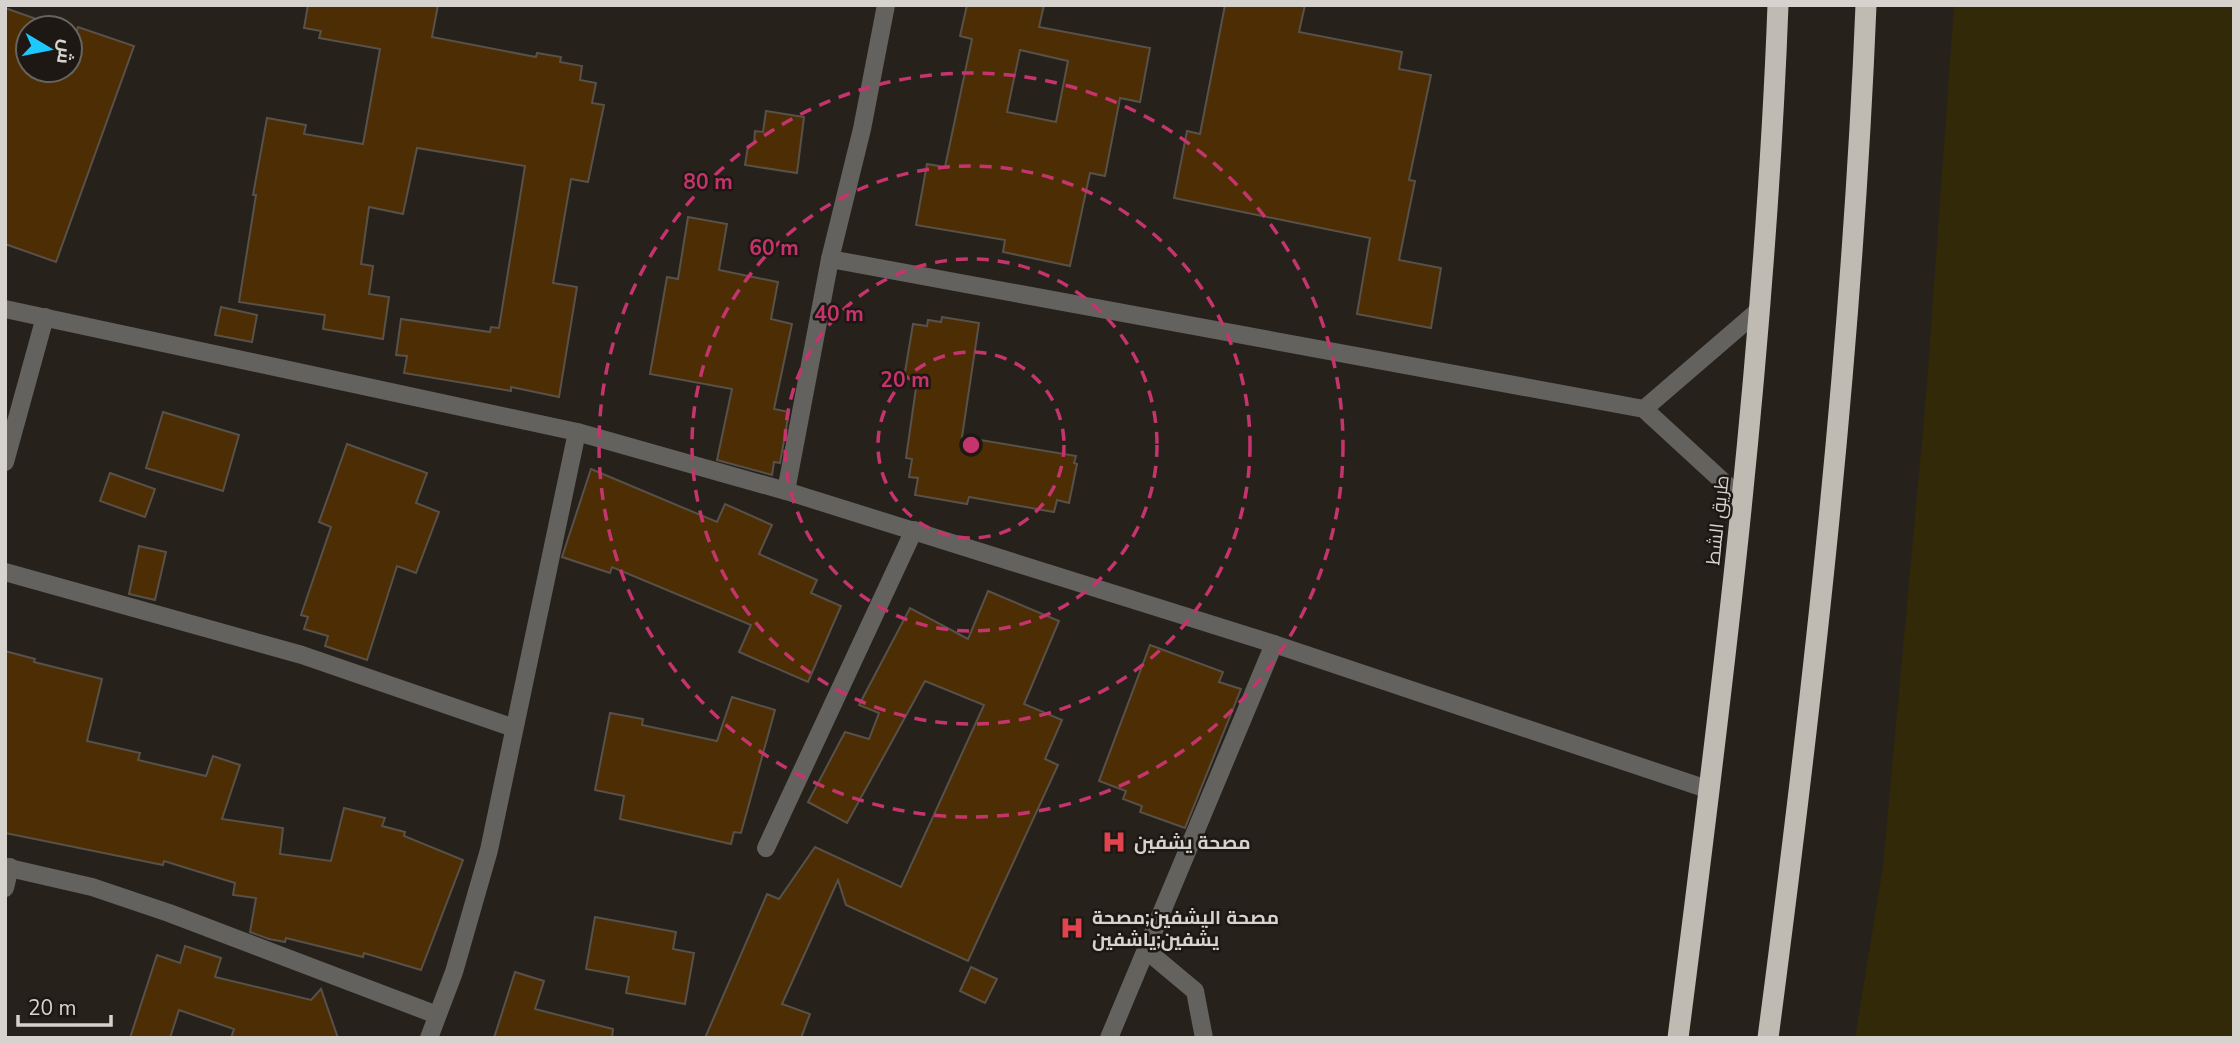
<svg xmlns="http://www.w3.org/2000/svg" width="2239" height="1043" viewBox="0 0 2239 1043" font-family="'Nunito Sans',Cairo,sans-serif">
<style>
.sand{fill:#312908}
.building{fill:#4d2e04;stroke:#57514a;stroke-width:2;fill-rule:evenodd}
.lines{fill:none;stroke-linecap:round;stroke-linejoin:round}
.minor{stroke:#63625e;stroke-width:18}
.highway{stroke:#bfbbb2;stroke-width:21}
.ring{fill:none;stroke:#c5346c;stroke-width:3.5;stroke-dasharray:12 9}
.labels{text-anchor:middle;stroke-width:5;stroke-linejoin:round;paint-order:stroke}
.street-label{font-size:19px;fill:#d6d3cf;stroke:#1d1813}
.poi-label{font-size:19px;font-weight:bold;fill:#d6d3cf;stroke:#1d1813;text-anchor:start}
.centre{fill:#c5346c;stroke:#1d1813;stroke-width:3.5}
.ring-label{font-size:21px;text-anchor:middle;font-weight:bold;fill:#c5346c;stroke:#1d1813;stroke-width:5;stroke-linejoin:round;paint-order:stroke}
</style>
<rect width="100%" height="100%" fill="#27211c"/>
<polygon class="sand" points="1954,5 2234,5 2234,1038 1855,1038 1883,866 1926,397"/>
<g class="building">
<polygon points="308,5 438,5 432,37 536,57 537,53 561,57 560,62 582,66 580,80 596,83 592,103 604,105 588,182 571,179 553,283 577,287 559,397 511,387 511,391 404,373 407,356 396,355 401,319 490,332 491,327 499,328 525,166 417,148 403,214 369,207 361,264 373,266 369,294 389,297 383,339 323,329 325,315 239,302 256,195 253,195 267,118 306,125 304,134 363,144 380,49 319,38 321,31 304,28"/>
<path d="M 967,5 L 1044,5 L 1039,27 L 1150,48 L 1140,102 L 1120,98 L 1105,176 L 1090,173 L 1070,266 L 1003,252 L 1005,240 L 916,225 L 927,164 L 945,167 L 972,39 L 960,36 ZM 1020,50 L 1068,61 L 1056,122 L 1007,112 Z"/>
<polygon points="1225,5 1305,5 1299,32 1402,52 1399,69 1431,75 1409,180 1415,181 1399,260 1441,268 1431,328 1357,314 1370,238 1174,198 1187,131 1200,134"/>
<polygon points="5,8 62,28 28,28 28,70 70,70 70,31 76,33 78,27 134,46 56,262 5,244"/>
<polygon points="766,111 804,117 797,173 745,165 748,146 754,144 755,131 763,132"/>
<polygon points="688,217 727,224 719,270 778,282 771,319 792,324 774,409 789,412 780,463 774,462 772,475 717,460 732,389 650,374 667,277 678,279"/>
<polygon points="221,307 257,315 252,342 215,335"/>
<polygon points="942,317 979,323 962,437 1076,456 1074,463 1077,464 1069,503 1057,500 1054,512 969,497 967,504 915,495 918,478 909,477 912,459 906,458 917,381 904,378 913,324 927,326 928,320 941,322"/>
<polygon points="163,412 239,435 223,491 146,468"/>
<polygon points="347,444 427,473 416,503 439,512 416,573 397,566 367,660 325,646 328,636 304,629 308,617 301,615 331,527 319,522"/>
<polygon points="591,469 717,522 725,504 772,525 759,554 817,580 811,593 841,606 808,682 739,652 751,625 612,567 610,573 562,557"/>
<polygon points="110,473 155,489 145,517 100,501"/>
<polygon points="139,546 166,552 155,600 129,594"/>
<polygon points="988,591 1059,621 1024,704 1062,720 1045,759 1058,765 968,961 846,905 838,880 782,1004 810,1014 801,1038 705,1038 767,894 779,899 815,847 901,887 984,705 925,681 847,823 808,802 845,732 869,739 879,713 859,705 910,608 968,639"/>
<polygon points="1150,645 1223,672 1219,682 1241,689 1185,828 1140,812 1142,806 1123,799 1126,791 1099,781"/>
<polygon points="5,651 35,659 34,662 102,679 87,741 140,753 138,760 206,776 213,756 240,765 222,819 283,828 280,854 331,861 344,808 385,818 382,826 405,832 404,836 463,860 421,970 364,953 363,957 286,938 285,942 269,939 250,932 256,898 233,895 235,883 164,861 163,865 5,833"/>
<polygon points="732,697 775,710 741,833 734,832 731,844 620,819 624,796 595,790 610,713 643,719 642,725 717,741"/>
<polygon points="595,917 676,932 673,949 694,953 685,1004 626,993 629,977 586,969"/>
<polygon points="185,946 221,958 215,977 311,1000 321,989 338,1038 231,1038 234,1029 179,1010 170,1038 130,1038 157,955 180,963"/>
<polygon points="971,967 997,979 985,1003 960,991"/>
<polygon points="515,972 544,981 535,1009 613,1029 612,1038 494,1038"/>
</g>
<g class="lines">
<g class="minor">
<polyline points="830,259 1644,409 1743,500"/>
<polyline points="5,309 577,432 786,491 1274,644 1710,790"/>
<polyline points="1644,409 1759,310"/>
<polyline points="5,462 45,317"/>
<polyline points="786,491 830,259 862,129 886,5"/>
<polyline points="5,572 302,655 514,728"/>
<polyline points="766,848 914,530"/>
<polyline points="5,867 92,887 169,913 437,1015"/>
<polyline points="5,888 10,867"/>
<polyline points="1146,950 1195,991 1204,1038"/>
<polyline points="429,1038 454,972 489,850 577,432"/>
<polyline points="1109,1038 1274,644"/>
</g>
<g class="highway">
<path d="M 1678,1038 C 1722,695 1765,351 1778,5"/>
<path d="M 1768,1038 C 1813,695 1852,351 1866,5"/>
</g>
</g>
<g class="ring">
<circle cx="971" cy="445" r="93"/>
<circle cx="971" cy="445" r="186"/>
<circle cx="971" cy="445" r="279"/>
<circle cx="971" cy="445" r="372"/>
</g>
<defs>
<g id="hospital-bare" transform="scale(1.89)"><path d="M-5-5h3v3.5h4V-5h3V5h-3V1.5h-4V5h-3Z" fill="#e0444e" stroke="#1d1813" stroke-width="2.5" paint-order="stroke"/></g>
</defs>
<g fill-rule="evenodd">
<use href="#hospital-bare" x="1114" y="842"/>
<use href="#hospital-bare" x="1072" y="928"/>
</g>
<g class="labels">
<g class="street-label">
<text transform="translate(1717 520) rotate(-84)" y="7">طريق الشط</text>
</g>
<g class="poi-label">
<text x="1134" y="849">مصحة يشفين</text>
<text x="1092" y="924">مصحة اليشفين;مصحة<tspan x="1092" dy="22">يشفين;ياشفين</tspan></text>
</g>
</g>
<circle cx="971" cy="445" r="10" class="centre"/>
<g class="ring-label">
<text x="708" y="189">80 m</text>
<text x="774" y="255">60 m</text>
<text x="839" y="321">40 m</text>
<text x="905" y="387">20 m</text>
</g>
<rect width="2239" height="1043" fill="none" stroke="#d6d3cf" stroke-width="14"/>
<g transform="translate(49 49) rotate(100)"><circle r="33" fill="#1d1813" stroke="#67635e" stroke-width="2"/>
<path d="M0-5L12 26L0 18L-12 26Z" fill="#1dc9fc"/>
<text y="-10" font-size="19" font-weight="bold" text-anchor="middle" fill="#d6d3cf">ش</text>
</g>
<path d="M18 1015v10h93v-10" fill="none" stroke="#d6d3cf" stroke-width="3.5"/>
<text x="28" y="1015" font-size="21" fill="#d6d3cf" stroke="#1d1813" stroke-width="5" paint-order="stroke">20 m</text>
</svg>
